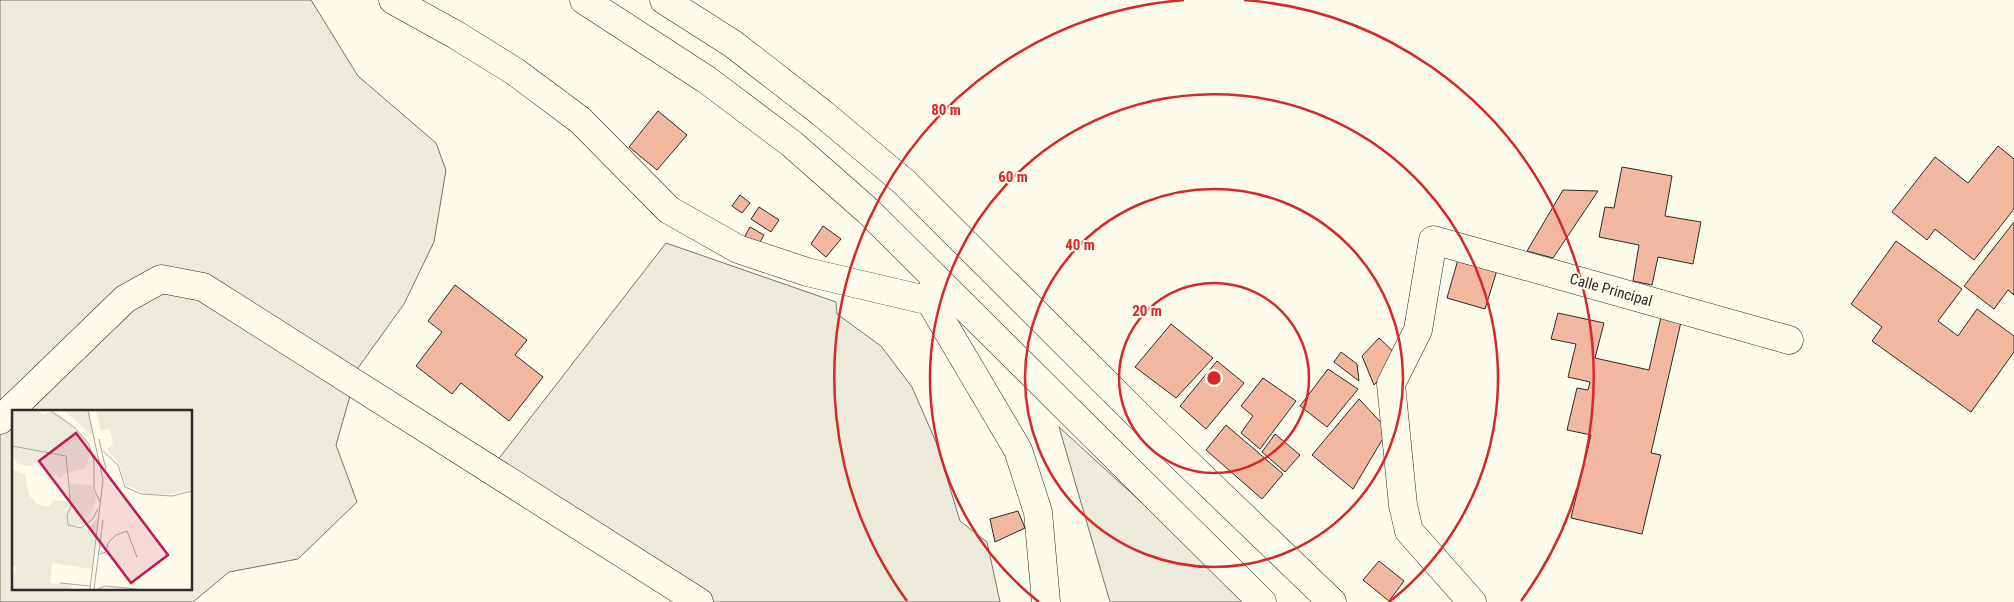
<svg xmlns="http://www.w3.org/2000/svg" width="2014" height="602" viewBox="0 0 2014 602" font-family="'Roboto Condensed',sans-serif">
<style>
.green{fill:#ecebdb;stroke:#74746e;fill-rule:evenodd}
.building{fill:#f2b8a0;stroke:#2b2b2b}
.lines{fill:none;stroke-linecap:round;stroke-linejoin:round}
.minor-casing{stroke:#2b2b2b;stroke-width:29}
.trunk-casing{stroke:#2b2b2b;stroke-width:29}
.minor{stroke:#fdfbea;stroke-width:28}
.trunk{stroke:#fdfbea;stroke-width:28}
.ring{fill:none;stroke:#d62828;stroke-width:2.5}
.labels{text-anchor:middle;stroke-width:4;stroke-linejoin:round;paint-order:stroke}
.street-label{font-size:15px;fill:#2b2b2b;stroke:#fdfbea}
.inset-road{fill:none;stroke:#a9a89e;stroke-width:1}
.view{fill:#c2185b;fill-opacity:0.15;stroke:#c2185b;stroke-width:2.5}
.inset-edge{fill:none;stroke:#2b2b2b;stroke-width:2.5}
.centre{fill:#d62828;stroke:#fdfbea;stroke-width:2.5}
.ring-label{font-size:15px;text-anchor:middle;font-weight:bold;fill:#d62828;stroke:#fdfbea;stroke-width:4;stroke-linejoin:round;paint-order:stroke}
</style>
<rect width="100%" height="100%" fill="#fdfbea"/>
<g class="green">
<path d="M 0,0 L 311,0 L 358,76 L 436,143 L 446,170 L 434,242 L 404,304 L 358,368 L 336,445 L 357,502 L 298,559 L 229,572 L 193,602 L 0,602 ZM 14,411 L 191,411 L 191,588 L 14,588 Z"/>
<polygon points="666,243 836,302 837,314 881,346 912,387 936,442 960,521 987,542 1000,602 672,602 691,582 497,461"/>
<polygon points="1059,427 1232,585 1249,602 1110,602"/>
</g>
<g class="building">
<polygon points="658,111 687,135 657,170 629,147"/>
<polygon points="1998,146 2014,159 2014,209 1974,260 1935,229 1927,240 1892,212 1935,157 1968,183"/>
<polygon points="1622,167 1672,176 1665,216 1701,222 1693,264 1658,257 1652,285 1633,281 1639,245 1599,237 1605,207 1614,208"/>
<polygon points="1563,190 1598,191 1553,258 1527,251"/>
<polygon points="740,195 750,203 742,213 732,206"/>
<polygon points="759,207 779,220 771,232 751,219"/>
<polygon points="2014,222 2014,295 2008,290 1994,309 1964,286"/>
<polygon points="823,226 841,239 826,257 811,244"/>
<polygon points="750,227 764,235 758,246 744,238"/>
<polygon points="1896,241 1962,289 1938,321 1958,336 1977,309 2014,336 2014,352 1971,412 1872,341 1882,327 1851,304"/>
<polygon points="1459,256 1498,267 1485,309 1447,298"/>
<polygon points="455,285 527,340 515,355 543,377 509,421 461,383 452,394 416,366 442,332 428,321"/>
<polygon points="1558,313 1604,323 1595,358 1649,370 1661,317 1681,322 1651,453 1661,455 1642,534 1571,518 1591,435 1567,430 1577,388 1588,390 1590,382 1568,377 1576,344 1551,339"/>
<polygon points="1171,324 1213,358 1176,398 1135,367"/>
<polygon points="1379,338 1400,358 1374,385 1362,356"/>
<polygon points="1341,352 1357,364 1359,381 1334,362"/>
<polygon points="1217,361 1244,383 1206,429 1180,406"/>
<polygon points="1328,369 1358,389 1327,427 1300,406"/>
<polygon points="1263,378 1296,401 1260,449 1241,433 1253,416 1241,406"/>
<polygon points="1359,399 1388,430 1353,489 1312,455"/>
<polygon points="1226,425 1283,474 1262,499 1206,450"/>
<polygon points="1275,434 1300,455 1285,472 1262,452"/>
<polygon points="1018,511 1025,528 995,542 990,519"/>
<polygon points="1379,561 1404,581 1389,601 1363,580"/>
</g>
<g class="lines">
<g class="minor-casing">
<g id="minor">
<polyline points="393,0 456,35 514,71 580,120 669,210 738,249 807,272 930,301 935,278"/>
<polyline points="930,301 1018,450 1038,512 1046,602"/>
<polyline points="0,420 125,299 161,279 203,287 699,602"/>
<polyline points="1472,602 1409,531 1403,505 1391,384 1418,330 1433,240 1789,340"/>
</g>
</g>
<g class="trunk-casing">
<g id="trunk">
<polyline points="584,0 707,80 792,144 868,211 1262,602"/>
<polyline points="664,0 733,44 822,113 904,182 1153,430 1332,602"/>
</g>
</g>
<use href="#minor" class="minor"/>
<use href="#trunk" class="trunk"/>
</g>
<g class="ring">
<circle cx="1214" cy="378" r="95"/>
<circle cx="1214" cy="378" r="189"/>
<path d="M1039 602A284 284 0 1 1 1389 602"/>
<path d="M907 601A379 379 0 0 1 1184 0M1244 0A379 379 0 0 1 1521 601"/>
</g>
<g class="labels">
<g class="street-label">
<text transform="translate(1611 290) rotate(16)" y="5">Calle Principal</text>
</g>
</g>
<g transform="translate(12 410)">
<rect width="180" height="180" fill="#fdfbea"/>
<path d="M 0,1 L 27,1 L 32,5 L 39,1 L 51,7 L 76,32 L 78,42 L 74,58 L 52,64 L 50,68 L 33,62 L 22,52 L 19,56 L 6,54 L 0,47 ZM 53,1 L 77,1 L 82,23 L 77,23 ZM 84,1 L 180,1 L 180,79 L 159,84 L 137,85 L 114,75 L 106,52 L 95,39 L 101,34 L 98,19 L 89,21 ZM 0,59 L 13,65 L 17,85 L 25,94 L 37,97 L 42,90 L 60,92 L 58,74 L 79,75 L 84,88 L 82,96 L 70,114 L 58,117 L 77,119 L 86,107 L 80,159 L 40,153 L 38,173 L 60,175 L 59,179 L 0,179 L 4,156 L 0,155 Z" fill="#ecebdb"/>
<path class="inset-road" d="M 39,1 L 63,18 L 77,34 L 82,52 L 82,79 L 88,92M 76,1 L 91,70 L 78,179M 87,29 L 94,60M 0,36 L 54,46 L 59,97 L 55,105 L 56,115 L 69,118 L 80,110 L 86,99M 91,41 L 106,55 L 113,77 L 129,84 L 160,86 L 180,81M 88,144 L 94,142 L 96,133 L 104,125 L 115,121 L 125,147M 48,173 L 78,176M 82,179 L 91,110M 86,179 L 93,176 L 125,179"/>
<path class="view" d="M 64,23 L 156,145 L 119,173 L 27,51 Z"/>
<rect width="180" height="180" class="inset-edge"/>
</g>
<circle cx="1214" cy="378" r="8" class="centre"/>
<g class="ring-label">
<text x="946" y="115">80 m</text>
<text x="1013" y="182">60 m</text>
<text x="1080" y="250">40 m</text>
<text x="1147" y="316">20 m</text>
</g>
</svg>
